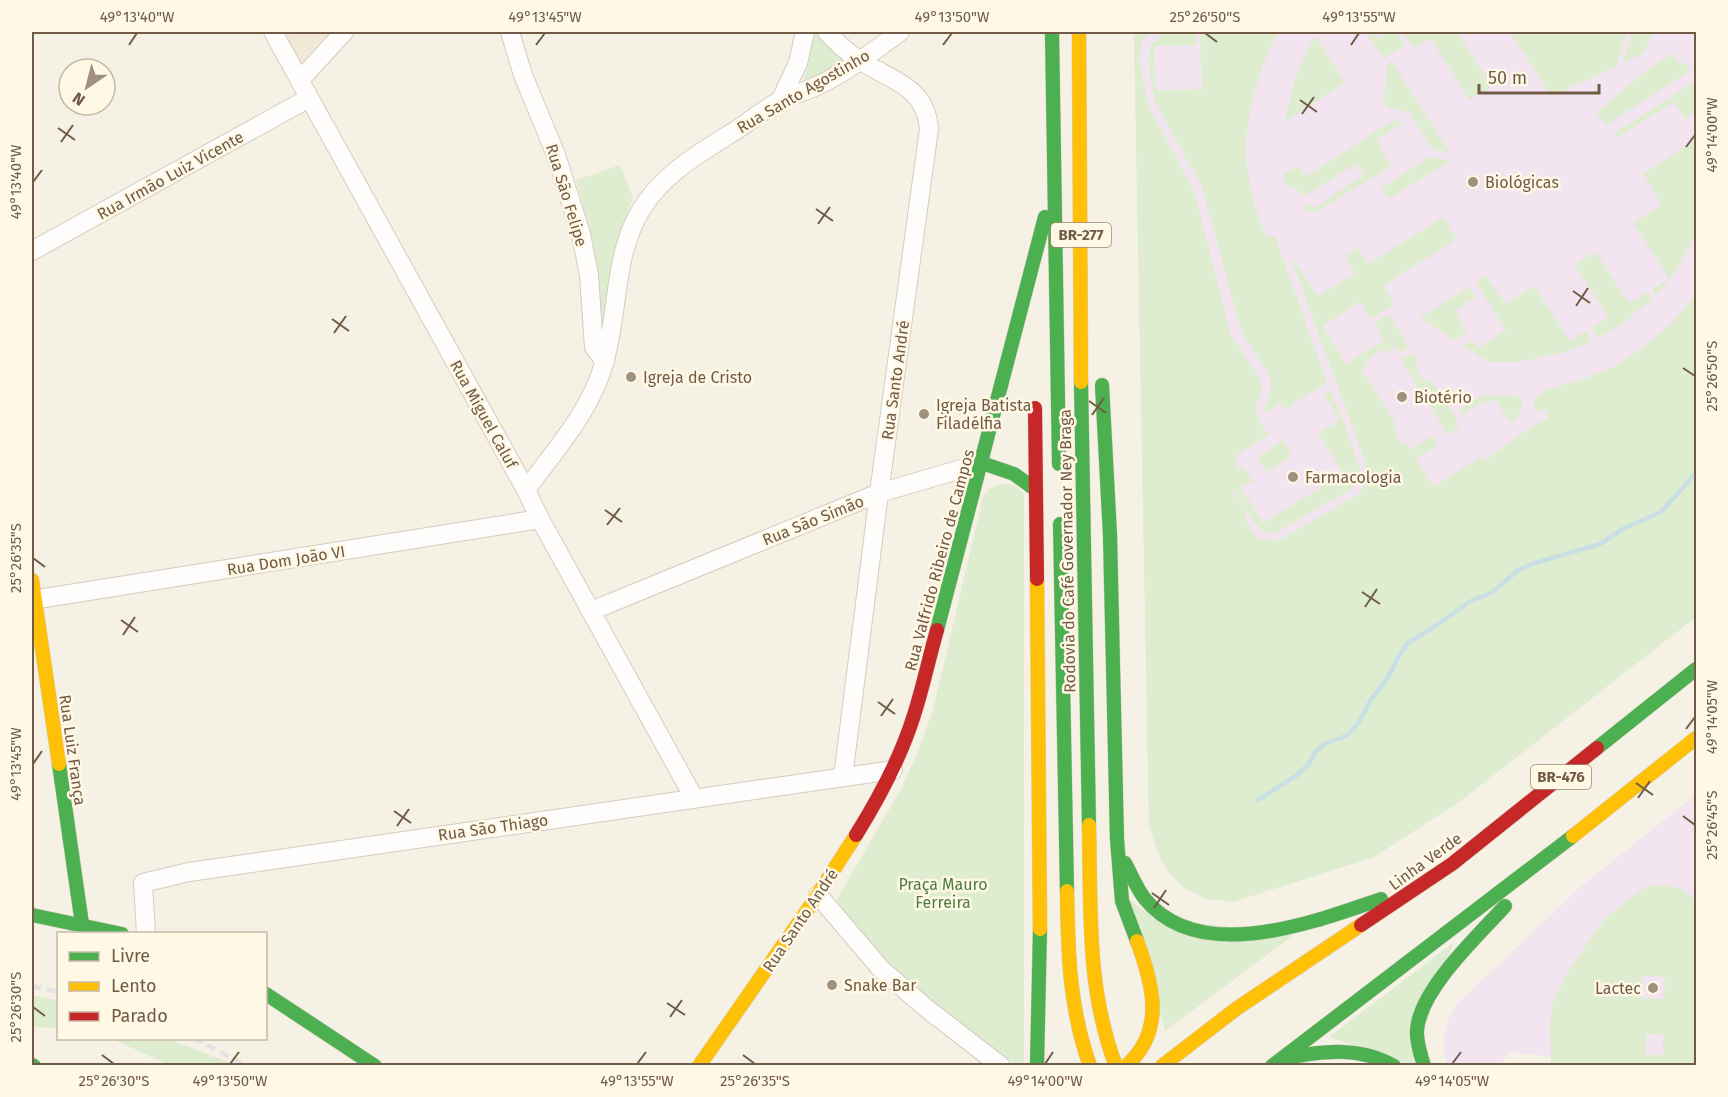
<svg xmlns="http://www.w3.org/2000/svg" width="1728" height="1097" viewBox="0 0 1728 1097" font-family="'Fira Sans',sans-serif">
<style>
.residential{fill:#f1e9d5}
.education{fill:#f3e5ef}
.green{fill:#deecd0;fill-rule:evenodd}
.lines{fill:none;stroke-linecap:round;stroke-linejoin:round}
.stream{stroke:#c8dfe4;stroke-width:4.5}
.street-casing{stroke:#d4ccc0;stroke-width:20}
.fast-casing{stroke:#d6cdc2;stroke-width:15}
.slow-casing{stroke:#d6cdc2;stroke-width:15}
.jam-casing{stroke:#d6cdc2;stroke-width:15}
.street{stroke:#fefdfb;stroke-width:18}
.fast{stroke:#4caf50;stroke-width:14}
.slow{stroke:#ffc107;stroke-width:14}
.jam{stroke:#c62828;stroke-width:14}
.rail{stroke:#e4e1e2;stroke-width:4.5;stroke-dasharray:9 6;stroke-linecap:butt}
.ticks{fill:none;stroke:#715b47;stroke-width:2}
.poi-dot{fill:#a0907e;stroke:#fff8e5;stroke-width:2}
.labels{text-anchor:middle;stroke-width:5;stroke-linejoin:round;paint-order:stroke}
.shield{fill:#fff8e5;stroke:#9c8a76;stroke-width:1.5}
.shield-label{font-size:15px;font-weight:bold;fill:#715b47}
.street-label{font-size:16px;fill:#715b47;stroke:#fff8e5}
.poi-label{font-size:16px;fill:#715b47;stroke:#fff8e5;text-anchor:start}
.park-label{font-size:16px;fill:#4d7d42;stroke:#fff8e5}
.neatline{fill:none;stroke:#715b47;stroke-width:2}
.ticks-label{font-size:15px;text-anchor:middle;fill:#715b47}
</style>
<rect width="100%" height="100%" fill="#f6f1e5"/>
<polygon class="residential" points="282,32 331,32 300,64"/>
<g class="education">
<polygon points="1134,32 1696,32 1696,617 1459,802 1207,899 1184,888 1167,870 1161,861 1149,826"/>
<polygon points="1696,795 1696,1065 1554,1057 1507,1052 1502,1065 1447,1065 1443,1048 1445,1031 1450,1014 1455,1006 1581,886"/>
</g>
<g class="green">
<polygon points="814,32 817,32 848,59 803,85"/>
<path d="M 1134,32 L 1150,32 L 1142,43 L 1139,59 L 1148,105 L 1194,191 L 1231,335 L 1261,381 L 1262,392 L 1256,404 L 1256,414 L 1269,435 L 1234,457 L 1238,464 L 1237,470 L 1243,466 L 1253,481 L 1241,488 L 1264,523 L 1343,473 L 1318,434 L 1340,420 L 1324,394 L 1330,390 L 1343,419 L 1361,472 L 1360,479 L 1353,488 L 1275,533 C 1255,536 1243,501 1232,488 C 1234,497 1240,501 1244,509 C 1245,512 1245,515 1246,519 C 1250,535 1262,543 1279,540 L 1359,494 L 1368,480 L 1368,470 L 1292,261 L 1294,260 L 1318,296 L 1355,273 L 1345,256 L 1358,248 L 1369,264 L 1443,217 L 1457,239 L 1383,286 L 1395,304 L 1371,319 L 1360,302 L 1323,326 L 1346,364 L 1384,340 L 1374,323 L 1388,314 L 1409,347 L 1401,353 L 1396,346 L 1386,353 L 1383,349 L 1366,360 L 1369,364 L 1361,369 L 1396,424 L 1395,433 L 1401,443 L 1405,443 L 1410,450 L 1432,436 L 1438,445 L 1416,459 L 1434,487 L 1482,456 L 1485,460 L 1539,422 L 1548,420 L 1547,410 L 1538,411 L 1533,407 C 1530,388 1570,385 1584,379 C 1595,374 1608,370 1618,364 C 1648,347 1676,321 1696,294 L 1696,617 L 1459,802 L 1374,857 L 1233,902 L 1207,899 L 1184,888 L 1167,870 L 1161,861 L 1149,826 Z"/>
<path d="M 1164,32 L 1196,32 L 1196,45 L 1154,46 L 1156,90 L 1202,89 L 1200,32 L 1278,32 C 1261,63 1247,111 1246,147 C 1245,170 1256,217 1267,237 L 1275,236 L 1327,383 L 1285,409 L 1280,403 L 1266,412 L 1264,408 L 1271,392 L 1270,376 L 1241,331 L 1202,187 L 1155,102 L 1148,59 L 1150,47 Z"/>
<polygon points="1366,32 1373,32 1378,38 1388,32 1396,32 1405,45 1384,59"/>
<polygon points="1402,32 1457,32 1492,86 1470,100 1430,38 1413,48"/>
<polygon points="1510,32 1626,32 1617,66 1552,96"/>
<polygon points="1632,32 1654,32 1643,54 1623,63"/>
<path d="M 1315,36 L 1345,83 L 1285,122 C 1291,92 1298,63 1315,36 Z"/>
<polygon points="1673,53 1680,64 1685,62 1690,71 1606,125 1596,113 1652,66"/>
<polygon points="1392,62 1450,153 1433,150 1409,112 1389,108 1384,101 1387,65"/>
<polygon points="1696,81 1696,111 1685,118 1673,102 1616,139 1613,134"/>
<polygon points="1394,120 1404,122 1376,140 1392,166 1316,212 1307,212 1305,206 1310,204 1313,209 1364,175 1356,164 1305,196 1294,188 1285,184 1283,174 1298,166 1306,176"/>
<polygon points="1696,140 1696,234 1678,268 1656,296 1652,290 1669,278 1633,223 1662,204 1643,174"/>
<polygon points="1432,156 1450,161 1389,199 1381,188"/>
<polygon points="620,165 633,198 616,245 601,347 598,281 594,246 576,180"/>
<polygon points="1596,252 1629,303 1648,292 1652,299 1621,325 1598,338 1592,328 1608,317 1575,265"/>
<polygon points="1486,276 1506,304 1534,286 1570,341 1586,331 1592,341 1565,352 1519,362 1489,362 1463,346 1473,340 1478,348 1506,330 1476,283"/>
<polygon points="1469,287 1476,297 1455,311 1467,332 1455,340 1420,318"/>
<polygon points="1412,353 1417,360 1416,365 1421,377 1434,384 1458,420 1456,422 1459,428 1448,435 1401,360"/>
<path d="M 1480,396 L 1517,396 L 1522,401 C 1522,411 1519,418 1510,423 L 1495,399 L 1487,404 L 1484,401 L 1463,414 L 1460,409 Z"/>
<polygon points="1283,440 1292,455 1267,472 1257,457"/>
<polygon points="1001,484 1015,485 1024,494 1024,1065 1017,1065 928,999 884,960 836,900 899,793 917,754 933,710 983,497 989,489"/>
<path d="M 1662,885 L 1681,889 L 1696,900 L 1696,1065 L 1551,1065 L 1550,1025 L 1553,1000 L 1570,969 L 1599,926 L 1613,911 L 1646,886 ZM 1642,976 L 1665,977 L 1664,999 L 1641,998 ZM 1646,1034 L 1663,1034 L 1663,1055 L 1646,1055 Z"/>
<polygon points="1129,899 1153,918 1294,935 1165,1031"/>
<polygon points="1453,943 1413,1065 1329,1037"/>
<polygon points="32,995 58,1001 58,1029 32,1026"/>
<polygon points="112,1039 168,1039 236,1065 170,1065"/>
</g>
<g class="lines">
<polyline class="stream" points="1258,800 1296,776 1309,764 1315,752 1326,743 1346,736 1357,725 1372,698 1387,679 1400,654 1409,642 1434,627 1469,602 1493,592 1518,570 1535,563 1600,544 1623,529 1661,512 1696,473"/>
<g class="street-casing">
<g id="street">
<polyline points="273,32 526,490 540,519 694,798"/>
<polyline points="510,32 523,75 556,155 581,234 589,275 594,347 605,362"/>
<path d="M 827,32 C 836,42 847,52 859,60 C 890,80 926,86 929,129 L 879,493 L 843,777"/>
<polyline points="300,80 344,32"/>
<polyline points="780,101 798,63 805,32"/>
<polyline points="32,251 309,98"/>
<path d="M 526,490 C 555,450 591,411 604,363 C 619,313 613,256 641,210 C 663,173 703,151 738,129 C 751,120 765,109 779,101 C 792,94 808,91 821,84 C 849,70 875,50 900,32"/>
<polyline points="32,600 540,519"/>
<polyline points="591,611 879,493 982,463"/>
<polyline points="818,895 881,969 926,1008 1001,1066"/>
<polyline points="146,934 143,883 189,872 893,770"/>
</g>
</g>
<g class="fast-casing">
<g id="fast">
<polyline points="1052,32 1059,464"/>
<polyline points="1081,382 1089,825"/>
<polyline points="1102,385 1110,535 1117,839 1122,901 1137,941"/>
<polyline points="982,463 1014,474 1036,490"/>
<polyline points="1060,524 1067,891"/>
<polyline points="937,630 1045,217"/>
<polyline points="1597,748 1696,669"/>
<polyline points="59,764 82,924"/>
<path d="M 1125,863 C 1131,874 1137,889 1145,899 C 1200,966 1314,922 1381,899"/>
<polyline points="32,915 122,934"/>
<polyline points="266,994 375,1066"/>
<path d="M 1286,1058 C 1324,1051 1359,1046 1394,1066"/>
<polyline points="32,1065 34,1066"/>
<polyline points="1037,1066 1040,929"/>
<polyline points="1272,1066 1573,836"/>
<path d="M 1424,1066 C 1421,1055 1416,1042 1417,1030 C 1420,989 1478,936 1505,906"/>
</g>
</g>
<g class="slow-casing">
<g id="slow">
<polyline points="1079,32 1081,382"/>
<polyline points="1037,579 1040,929"/>
<polyline points="32,580 59,764"/>
<path d="M 1089,825 C 1091,906 1086,989 1116,1066"/>
<polyline points="1573,836 1696,738"/>
<path d="M 1067,891 C 1068,953 1069,1007 1090,1066"/>
<polyline points="699,1066 813,902 856,835"/>
<path d="M 1126,1066 C 1166,1031 1153,984 1137,941"/>
<polyline points="1162,1066 1236,1009 1361,925"/>
</g>
</g>
<g class="jam-casing">
<g id="jam">
<polyline points="1035,408 1037,579"/>
<path d="M 856,835 C 879,798 901,757 914,715 C 923,687 929,658 937,630"/>
<polyline points="1361,925 1452,864 1597,748"/>
</g>
</g>
<use href="#street" class="street"/>
<use href="#fast" class="fast"/>
<use href="#slow" class="slow"/>
<use href="#jam" class="jam"/>
<g class="rail">
<polyline points="32,986 58,992"/>
<polyline points="194,1038 246,1066"/>
</g>
</g>
<path class="ticks" d="M 1205,33 L 1217,42M 129,45 L 137,33M 536,45 L 545,33M 943,45 L 952,33M 1351,45 L 1359,33M 1300,100 L 1317,112M 1302,114 L 1314,97M 58,128 L 75,140M 61,142 L 73,125M 1686,147 L 1695,135M 33,182 L 42,170M 816,209 L 833,221M 818,224 L 830,207M 1573,291 L 1590,303M 1576,306 L 1588,288M 332,319 L 349,331M 334,333 L 346,316M 1683,368 L 1695,376M 1089,401 L 1106,413M 1092,415 L 1104,398M 605,510 L 622,522M 607,525 L 620,508M 33,558 L 45,567M 1362,592 L 1380,604M 1365,607 L 1377,589M 121,620 L 138,632M 123,635 L 135,617M 878,702 L 895,714M 881,716 L 893,699M 1686,729 L 1695,717M 33,764 L 42,751M 1636,783 L 1653,795M 1638,798 L 1650,781M 394,811 L 411,823M 1683,816 L 1695,825M 397,826 L 409,809M 1152,893 L 1169,905M 1154,908 L 1166,890M 667,1003 L 685,1015M 33,1007 L 45,1016M 670,1017 L 682,1000M 102,1055 L 114,1064M 743,1055 L 755,1064M 230,1064 L 239,1052M 637,1064 L 646,1052M 1045,1064 L 1053,1052M 1452,1064 L 1461,1052"/>
<g class="poi-dot">
<circle cx="1473" cy="182" r="6"/>
<circle cx="631" cy="377" r="6"/>
<circle cx="1402" cy="397" r="6"/>
<circle cx="924" cy="414" r="6"/>
<circle cx="1293" cy="477" r="6"/>
<circle cx="832" cy="985" r="6"/>
<circle cx="1653" cy="988" r="6"/>
</g>
<g class="labels">
<g class="shield">
<rect x="1051" y="223" width="60" height="24" rx="4.5"/>
<rect x="1531" y="765" width="60" height="24" rx="4.5"/>
</g>
<g class="shield-label">
<text x="1081" y="240">BR-277</text>
<text x="1561" y="782">BR-476</text>
</g>
<g class="street-label">
<text transform="translate(803 91) rotate(-30)" y="6">Rua Santo Agostinho</text>
<text transform="translate(170 175) rotate(-29)" y="6">Rua Irmão Luiz Vicente</text>
<text transform="translate(567 195) rotate(73)" y="6">Rua São Felipe</text>
<text transform="translate(895 380) rotate(-82)" y="6">Rua Santo André</text>
<text transform="translate(484 414) rotate(61)" y="6">Rua Miguel Caluf</text>
<text transform="translate(813 520) rotate(-22)" y="6">Rua São Simão</text>
<text transform="translate(1067 551) rotate(-91)" y="6">Rodovia do Café Governador Ney Braga</text>
<text transform="translate(286 560) rotate(-9)" y="6">Rua Dom João VI</text>
<text transform="translate(939 560) rotate(-75)" y="6">Rua Valfrido Ribeiro de Campos</text>
<text transform="translate(73 750) rotate(82)" y="6">Rua Luiz França</text>
<text transform="translate(493 827) rotate(-8)" y="6">Rua São Thiago</text>
<text transform="translate(1425 861) rotate(-36)" y="6">Linha Verde</text>
<text transform="translate(800 920) rotate(-56)" y="6">Rua Santo André</text>
</g>
<g class="poi-label">
<text x="1485" y="188">Biológicas</text>
<text x="643" y="383">Igreja de Cristo</text>
<text x="1414" y="403">Biotério</text>
<text x="936" y="411">Igreja Batista<tspan x="936" dy="18">Filadélfia</tspan></text>
<text x="1305" y="483">Farmacologia</text>
<text x="844" y="991">Snake Bar</text>
<text x="1641" y="994" text-anchor="end">Lactec</text>
</g>
<g class="park-label">
<text x="943" y="890">Praça Mauro<tspan x="943" dy="18">Ferreira</tspan></text>
</g>
</g>
<rect width="1728" height="1097" fill="none" stroke="#fff8e5" stroke-width="66"/>
<rect x="57" y="932" width="210" height="108" fill="#fff8e5" stroke="#c6b9a6" stroke-width="1.5"/>
<rect x="69" y="952" width="30" height="9" fill="#4caf50" stroke="#c6b9a6" stroke-width="1.5"/>
<text x="111" y="962" font-size="18" fill="#715b47">Livre</text>
<rect x="69" y="982" width="30" height="9" fill="#ffc107" stroke="#c6b9a6" stroke-width="1.5"/>
<text x="111" y="992" font-size="18" fill="#715b47">Lento</text>
<rect x="69" y="1012" width="30" height="9" fill="#c62828" stroke="#c6b9a6" stroke-width="1.5"/>
<text x="111" y="1022" font-size="18" fill="#715b47">Parado</text>
<g transform="translate(87 87) rotate(215)"><circle r="28" fill="#fff8e5" stroke="#c6b9a6" stroke-width="1.5"/>
<path d="M0-4.5L10 22L0 15L-10 22Z" fill="#a0907e"/>
<text y="-9" font-size="16" font-weight="bold" text-anchor="middle" fill="#715b47">N</text>
</g>
<path d="M1479 84v9h120v-9" fill="none" stroke="#715b47" stroke-width="3"/>
<text x="1488" y="84" font-size="18" fill="#715b47" stroke="#fff8e5" stroke-width="4.5" paint-order="stroke">50 m</text>
<rect x="33" y="33" width="1662" height="1031" class="neatline"/>
<g class="ticks-label">
<text x="137" y="22">49°13'40"W</text>
<text x="545" y="22">49°13'45"W</text>
<text x="952" y="22">49°13'50"W</text>
<text x="1205" y="22">25°26'50"S</text>
<text x="1359" y="22">49°13'55"W</text>
<text transform="translate(1712 135) rotate(-90)" y="5">49°14'00"W</text>
<text transform="translate(16 182) rotate(-90)" y="5">49°13'40"W</text>
<text transform="translate(1712 376) rotate(-90)" y="5">25°26'50"S</text>
<text transform="translate(16 558) rotate(-90)" y="5">25°26'35"S</text>
<text transform="translate(1712 717) rotate(-90)" y="5">49°14'05"W</text>
<text transform="translate(16 764) rotate(-90)" y="5">49°13'45"W</text>
<text transform="translate(1712 825) rotate(-90)" y="5">25°26'45"S</text>
<text transform="translate(16 1007) rotate(-90)" y="5">25°26'30"S</text>
<text x="114" y="1086">25°26'30"S</text>
<text x="230" y="1086">49°13'50"W</text>
<text x="637" y="1086">49°13'55"W</text>
<text x="755" y="1086">25°26'35"S</text>
<text x="1045" y="1086">49°14'00"W</text>
<text x="1452" y="1086">49°14'05"W</text>
</g>
</svg>
